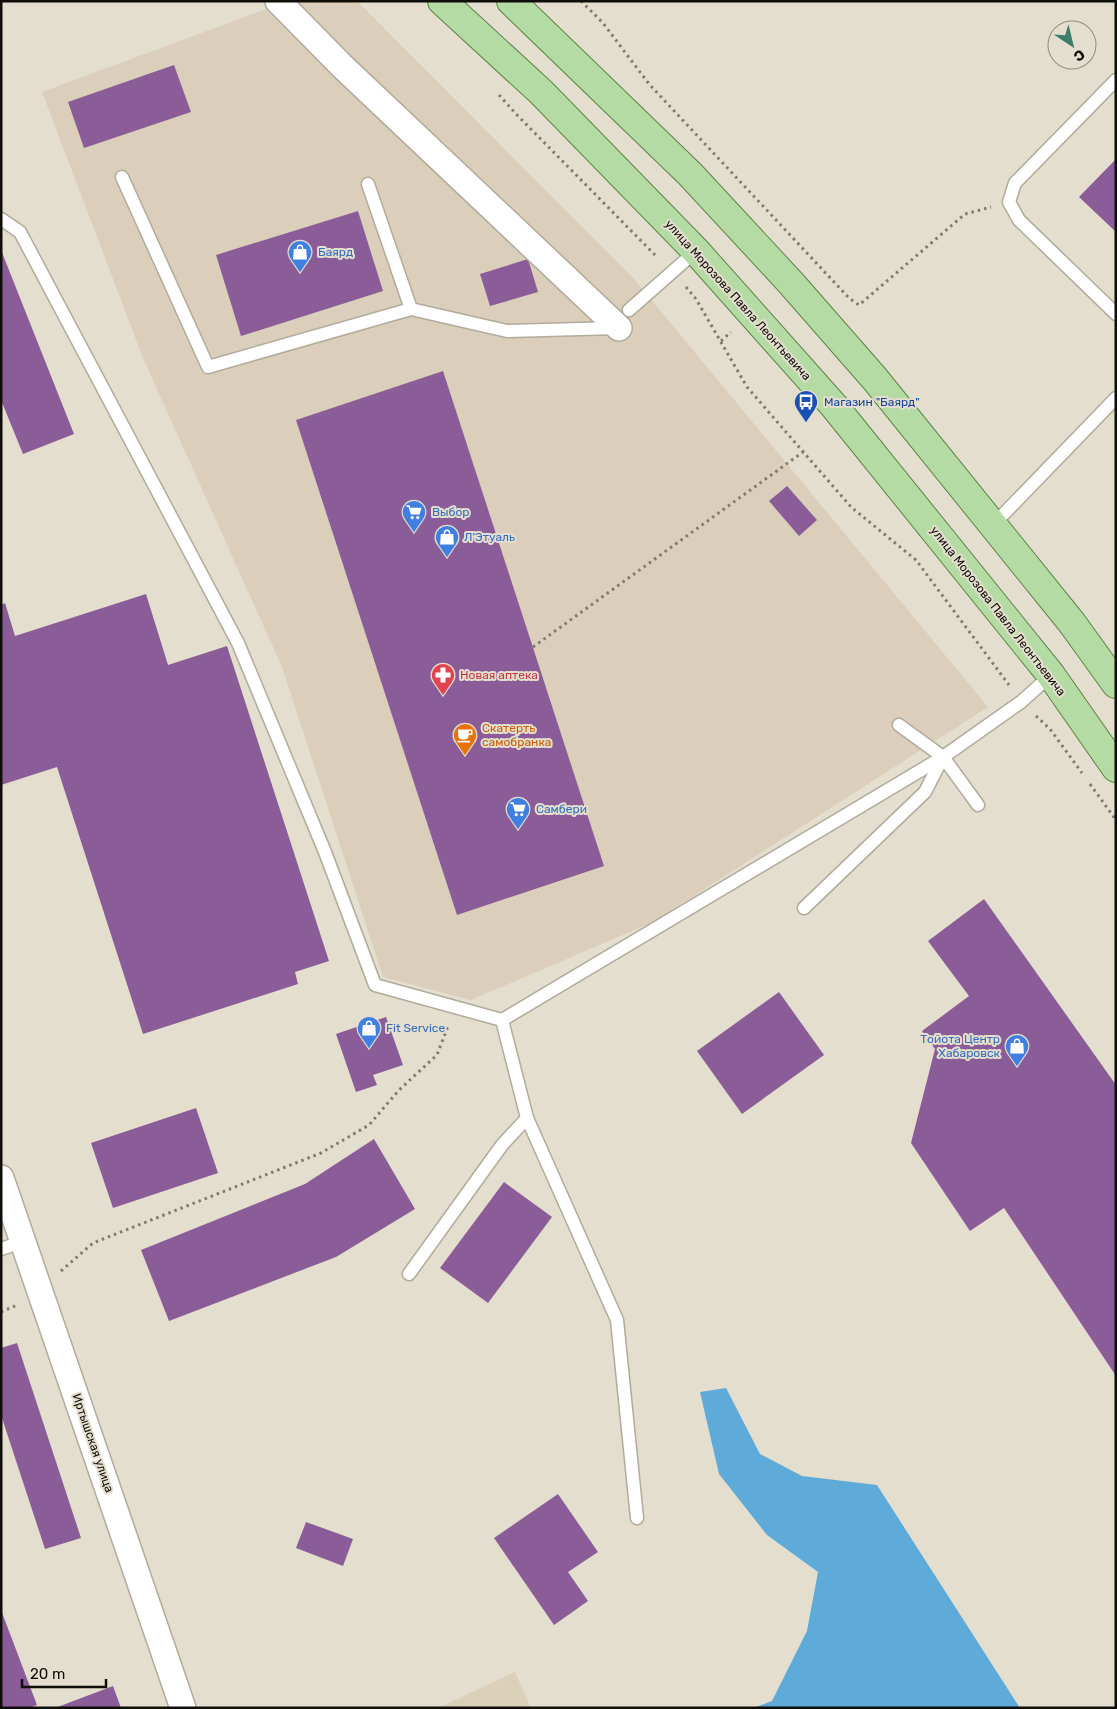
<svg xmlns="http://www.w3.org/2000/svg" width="1117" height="1709" viewBox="0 0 1117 1709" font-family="Rubik,sans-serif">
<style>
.commercial{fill:#dbcfbb}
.built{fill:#dbd1bb}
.water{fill:#5eabda}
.building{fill:#8a5d98}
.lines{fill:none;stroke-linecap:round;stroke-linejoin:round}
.service-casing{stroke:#b1ab9c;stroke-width:15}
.minor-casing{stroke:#b1ab9c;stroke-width:28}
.primary-casing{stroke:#5b8446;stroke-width:30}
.path{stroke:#7f7b70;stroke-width:3;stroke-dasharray:2.5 4;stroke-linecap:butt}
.service{stroke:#fff;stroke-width:12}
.minor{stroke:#fff;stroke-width:25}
.primary{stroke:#b5dba4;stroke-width:28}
.labels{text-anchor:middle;stroke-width:4;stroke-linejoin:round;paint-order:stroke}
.shop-label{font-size:12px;fill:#366cbe;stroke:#e4dece;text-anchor:start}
.street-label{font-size:12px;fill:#100e08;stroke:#e4dece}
.transit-label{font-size:12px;fill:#164399;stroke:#e4dece;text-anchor:start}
.health-label{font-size:12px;fill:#be3a42;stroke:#e4dece;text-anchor:start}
.food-label{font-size:12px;fill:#c56008;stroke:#e4dece;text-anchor:start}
</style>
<rect width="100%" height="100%" fill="#e4dece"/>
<polygon class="commercial" points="288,1 357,1 635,280 988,707 653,922 471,1000 383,977 282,667 143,358 42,92"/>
<polygon class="built" points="515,1672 531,1708 438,1708"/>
<polygon class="water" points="726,1388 760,1454 802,1476 877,1485 1020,1708 753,1708 772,1701 807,1631 818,1572 767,1535 719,1474 700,1392"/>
<g class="building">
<polygon points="174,65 191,112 84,148 68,102"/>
<polygon points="1116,159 1116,232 1079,197"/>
<polygon points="358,211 383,291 241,336 216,255"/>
<polygon points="1,250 74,434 23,454 1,400"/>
<polygon points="528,259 538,292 490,306 480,274"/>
<polygon points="443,371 604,866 457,915 296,420"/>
<polygon points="787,486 817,520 799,536 769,501"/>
<polygon points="146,594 168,665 227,646 329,961 295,972 298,984 143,1034 57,767 1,785 1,605 5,603 15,636"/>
<polygon points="984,899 1116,1085 1116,1376 1004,1208 970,1231 911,1143 935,1049 922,1031 969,996 928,941"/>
<polygon points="779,992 824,1055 742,1114 697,1051"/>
<polygon points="386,1017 403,1065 373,1075 377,1085 356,1092 336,1034"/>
<polygon points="196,1108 218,1173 113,1208 91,1143"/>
<polygon points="374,1139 415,1209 336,1257 169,1321 141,1250 305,1184"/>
<polygon points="504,1182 552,1217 488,1303 440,1268"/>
<polygon points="17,1343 81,1538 45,1549 1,1415 1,1348"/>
<polygon points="558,1494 598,1552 568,1572 588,1601 554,1625 494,1538"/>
<polygon points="306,1522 353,1539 343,1566 296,1548"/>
<polygon points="1,1610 37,1705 29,1708 1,1708"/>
<polygon points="113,1686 121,1708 55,1708"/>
</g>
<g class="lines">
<g class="service-casing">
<g id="service">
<polyline points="1116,80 1015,183 1009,202 1019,220 1116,314"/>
<polyline points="122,177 208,367 411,309"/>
<polyline points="368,184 411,309 507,331 617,328"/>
<polyline points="1,219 20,232 238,643 325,852 375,985 502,1020"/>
<polyline points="629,310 696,251"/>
<polyline points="993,525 1116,398"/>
<polyline points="899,725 943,757 978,805"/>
<polyline points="804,908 925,792 943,757"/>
<polyline points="527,1118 617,1320 637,1518"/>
<polyline points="1,1249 24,1241"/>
<polyline points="409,1274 502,1145 527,1118 502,1020 943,757 1021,702 1051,675"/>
</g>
</g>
<g class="minor-casing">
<g id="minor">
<polyline points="278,1 342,66 619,328"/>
<polyline points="1,1178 183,1708"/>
</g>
</g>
<g class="primary-casing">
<g id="primary">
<polyline points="442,1 541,92 696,251 834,406 1051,675 1116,768"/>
<polyline points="511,1 690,174 791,283 875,379 1072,623 1116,684"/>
</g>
</g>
<g class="path">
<polyline points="581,1 603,23 649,84 849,298 859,305 965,214 991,207"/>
<polyline points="499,95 517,115 657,257"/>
<polyline points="686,287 696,299 747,387 851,507 916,560 1009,685"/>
<polyline points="721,341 731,332"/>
<polyline points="533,647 803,452"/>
<polyline points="1036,716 1050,729 1082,773"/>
<polyline points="1090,784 1116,820"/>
<polyline points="61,1271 93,1243 321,1153 369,1125 399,1090 437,1055 448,1026"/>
<polyline points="1,1312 17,1305"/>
</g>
<use href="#service" class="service"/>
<use href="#minor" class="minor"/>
<use href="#primary" class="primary"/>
</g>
<defs>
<g id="shop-pin" transform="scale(1.25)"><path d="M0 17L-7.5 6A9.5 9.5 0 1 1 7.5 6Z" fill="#3f7fe0" stroke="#e4dece"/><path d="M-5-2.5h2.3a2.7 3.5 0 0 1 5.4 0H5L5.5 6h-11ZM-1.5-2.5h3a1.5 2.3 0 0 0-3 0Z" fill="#fff"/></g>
<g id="bus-pin" transform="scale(1.25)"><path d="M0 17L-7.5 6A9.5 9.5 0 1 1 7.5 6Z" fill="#1a4fb4" stroke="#e4dece"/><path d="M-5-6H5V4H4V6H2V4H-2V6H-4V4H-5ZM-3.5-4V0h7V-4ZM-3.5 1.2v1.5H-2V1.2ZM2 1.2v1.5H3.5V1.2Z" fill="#fff"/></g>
<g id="supermarket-pin" transform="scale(1.25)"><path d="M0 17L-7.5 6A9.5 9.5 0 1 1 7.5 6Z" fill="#3f7fe0" stroke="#e4dece"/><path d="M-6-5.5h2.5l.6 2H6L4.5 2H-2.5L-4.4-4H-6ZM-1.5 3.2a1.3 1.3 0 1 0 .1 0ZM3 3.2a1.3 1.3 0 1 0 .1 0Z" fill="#fff"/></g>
<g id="pharmacy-pin" transform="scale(1.25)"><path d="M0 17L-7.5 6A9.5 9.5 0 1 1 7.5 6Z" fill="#e0444e" stroke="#e4dece"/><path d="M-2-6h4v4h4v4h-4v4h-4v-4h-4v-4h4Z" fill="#fff"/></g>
<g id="cafe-pin" transform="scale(1.25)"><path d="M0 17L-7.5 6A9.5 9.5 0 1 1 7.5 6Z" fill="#e8710a" stroke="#e4dece"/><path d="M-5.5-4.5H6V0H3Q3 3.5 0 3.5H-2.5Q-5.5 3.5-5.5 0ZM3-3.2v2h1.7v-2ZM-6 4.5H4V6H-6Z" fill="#fff"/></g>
</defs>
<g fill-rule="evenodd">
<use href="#shop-pin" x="300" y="252"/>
<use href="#bus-pin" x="806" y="402"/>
<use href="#supermarket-pin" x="414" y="512"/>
<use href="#shop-pin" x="447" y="537"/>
<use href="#pharmacy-pin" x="443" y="675"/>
<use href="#cafe-pin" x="465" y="735"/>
<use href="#supermarket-pin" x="518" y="809"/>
<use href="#shop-pin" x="369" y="1028"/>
<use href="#shop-pin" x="1017" y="1046"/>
</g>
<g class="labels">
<g class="shop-label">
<text x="318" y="256">Баярд</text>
<text x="432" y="516">Выбор</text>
<text x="464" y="541">Л'Этуаль</text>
<text x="536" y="813">Самбери</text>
<text x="386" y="1032">Fit Service</text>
<text x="1000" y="1043" text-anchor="end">Тойота Центр<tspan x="1000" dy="14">Хабаровск</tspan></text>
</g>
<g class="street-label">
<text transform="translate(738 300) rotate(48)" y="4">улица Морозова Павла Леонтьевича</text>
<text transform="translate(998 611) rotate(52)" y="4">улица Морозова Павла Леонтьевича</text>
<text transform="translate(93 1443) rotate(71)" y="4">Иртышская улица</text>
</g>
<g class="transit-label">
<text x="824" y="406">Магазин "Баярд"</text>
</g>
<g class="health-label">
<text x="460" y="679">Новая аптека</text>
</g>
<g class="food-label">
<text x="482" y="732">Скатерть<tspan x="482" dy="14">самобранка</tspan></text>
</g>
</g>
<rect width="1117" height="1709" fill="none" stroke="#100e08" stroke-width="5"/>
<g transform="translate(1072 45) rotate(145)"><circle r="24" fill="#e4dece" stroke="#8f8b7f"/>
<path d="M0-4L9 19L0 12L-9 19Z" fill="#3d7d6b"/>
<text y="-8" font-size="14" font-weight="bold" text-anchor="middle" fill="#100e08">С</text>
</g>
<path d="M22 1679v8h84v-8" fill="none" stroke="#100e08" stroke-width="2.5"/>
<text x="30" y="1679" font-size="15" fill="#100e08" stroke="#e4dece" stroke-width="4" paint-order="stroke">20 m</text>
</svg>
